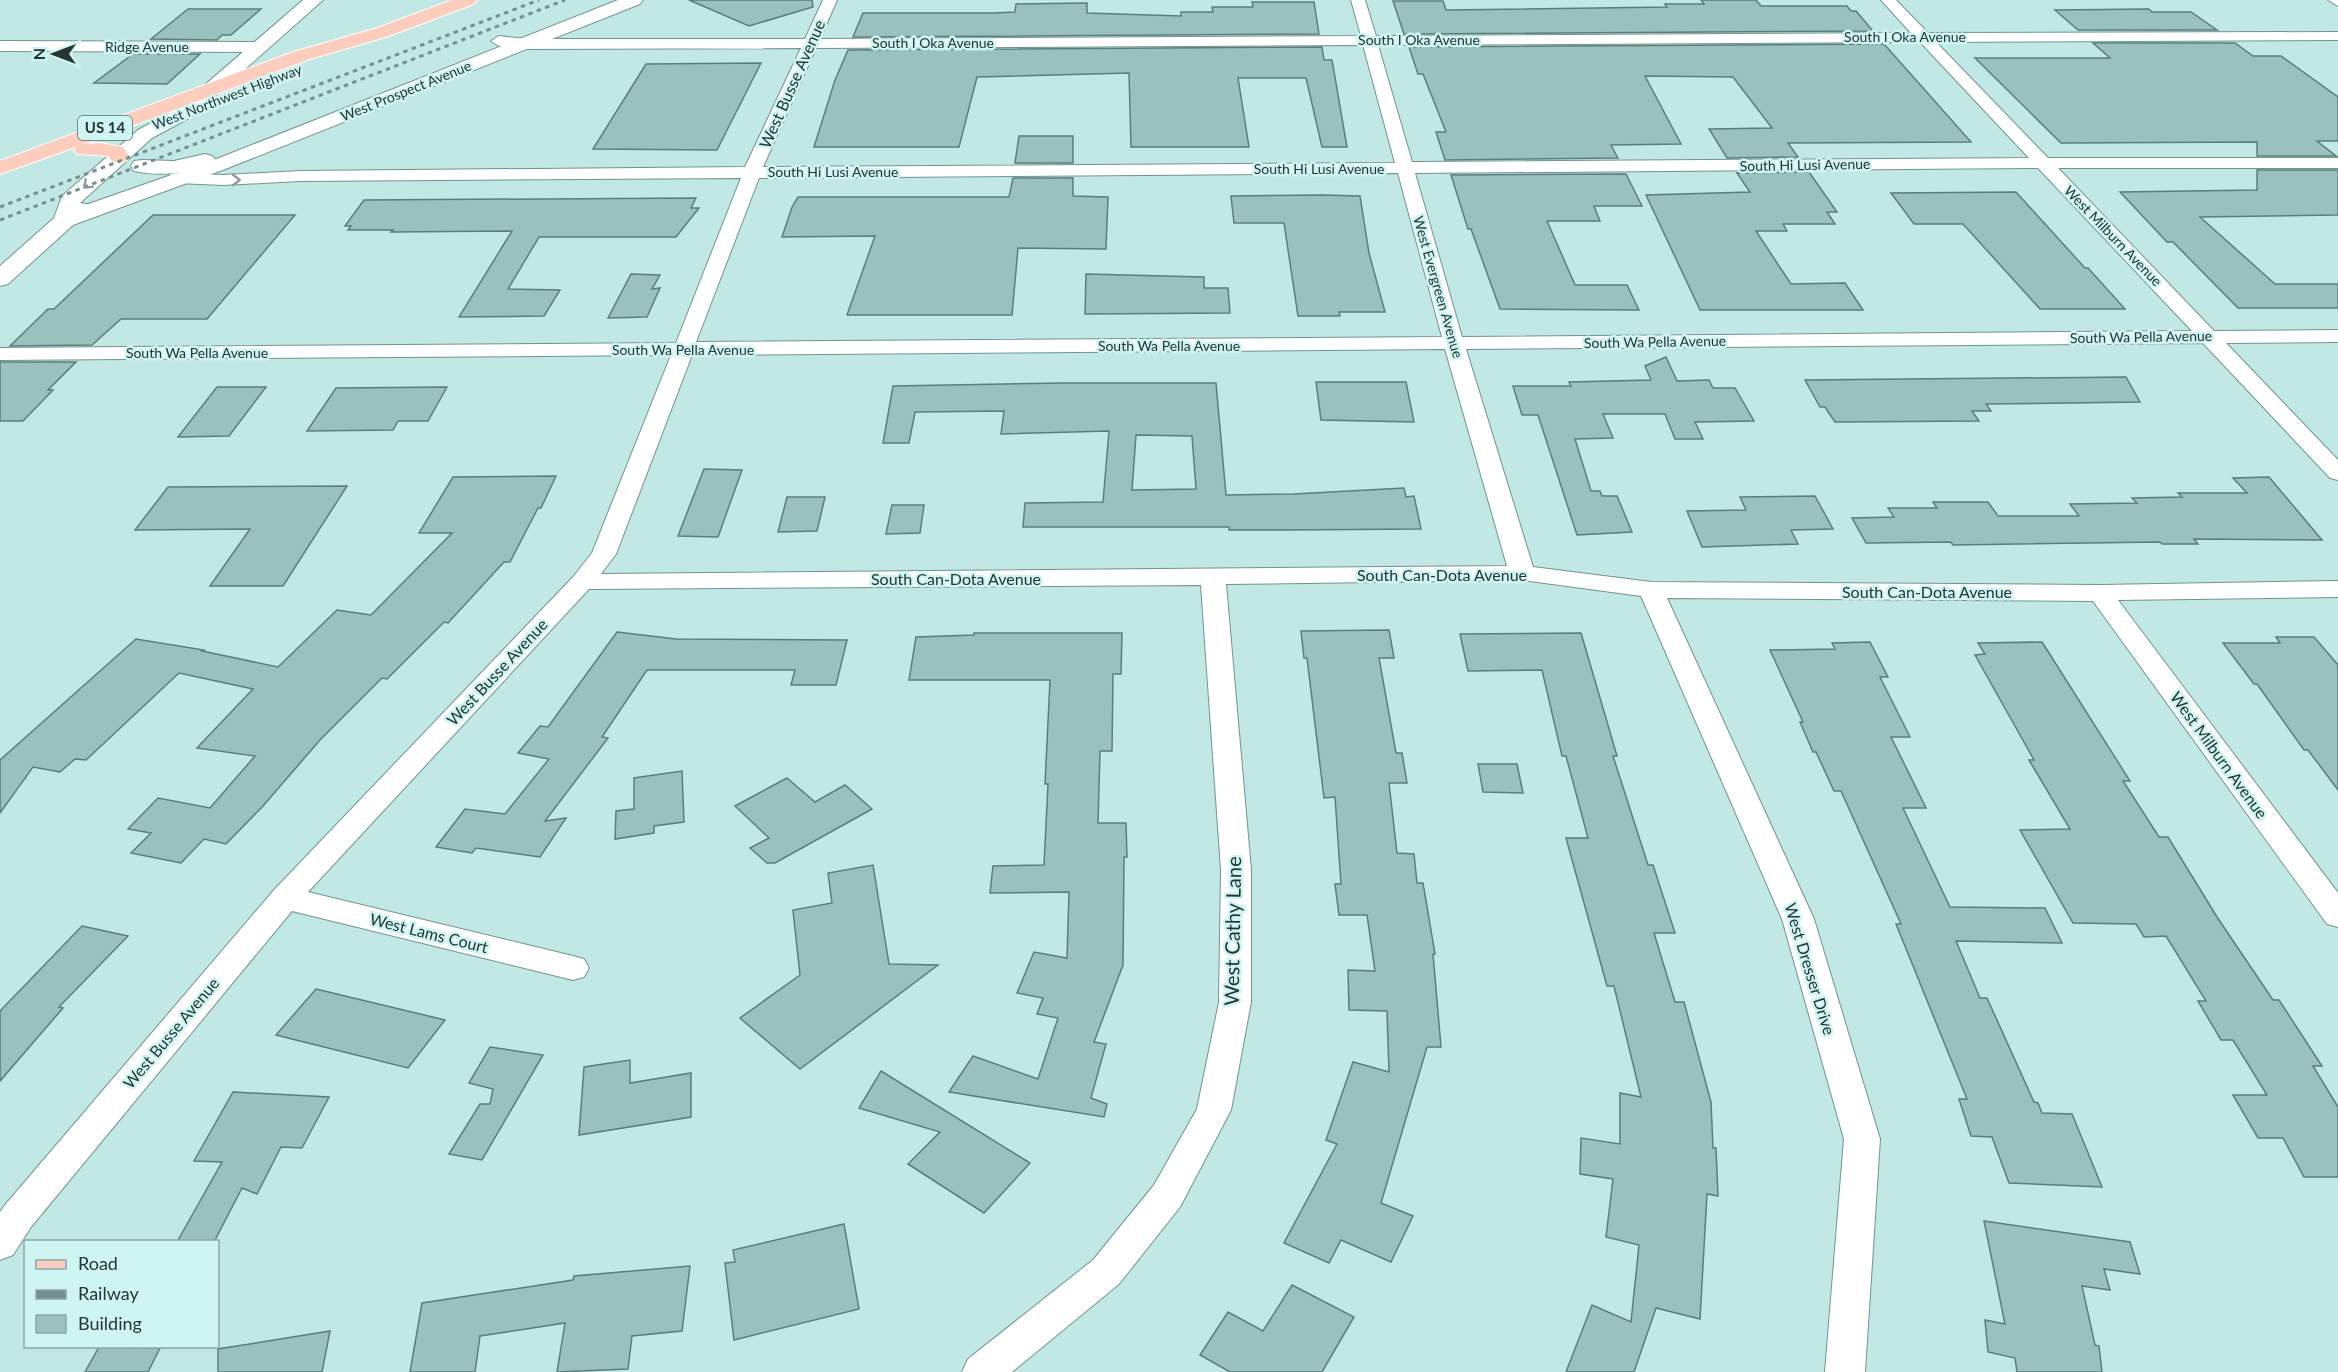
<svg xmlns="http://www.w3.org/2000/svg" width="2338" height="1372" viewBox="0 0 2338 1372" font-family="Lato,sans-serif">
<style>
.building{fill:#9bc1be;stroke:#5b7e7c;stroke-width:1.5;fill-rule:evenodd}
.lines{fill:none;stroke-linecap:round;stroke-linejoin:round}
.minor-casing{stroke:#709491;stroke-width:2}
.tertiary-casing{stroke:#709491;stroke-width:2}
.secondary-casing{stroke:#709491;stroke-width:2}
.primary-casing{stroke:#fff;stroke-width:2}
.minor{fill:#fff;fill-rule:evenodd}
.tertiary{fill:#fff;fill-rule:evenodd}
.secondary{fill:#fff;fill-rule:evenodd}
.primary{fill:#fdcebd;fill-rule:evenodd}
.rail{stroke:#75908e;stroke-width:3;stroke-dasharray:4.5 4.5;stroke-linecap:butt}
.oneway{stroke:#929a9a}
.labels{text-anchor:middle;stroke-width:5;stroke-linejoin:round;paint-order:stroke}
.far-street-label{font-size:14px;fill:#263534;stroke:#cff5f3}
.shield{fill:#cff5f3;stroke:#596f6d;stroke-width:1.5}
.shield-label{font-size:15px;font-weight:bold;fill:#263534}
.street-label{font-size:16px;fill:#263534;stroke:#cff5f3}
.near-street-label{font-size:20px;fill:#263534;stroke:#cff5f3}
</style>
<rect width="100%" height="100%" fill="#c2e8e5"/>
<g class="building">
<polygon points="689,0 812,0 813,7 749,26"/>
<polygon points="1701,0 1756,0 1761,6 1847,6 1851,11 1856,11 1873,31 1404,34 1393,1 1443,1 1446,10 1667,7 1665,4 1704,4"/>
<polygon points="1252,2 1314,2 1319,34 853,37 863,13 993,13 1015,12 1016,4 1087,3 1087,13 1181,16 1181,12 1213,12 1212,7 1253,7"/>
<polygon points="188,9 261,9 231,35 222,35 217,40 151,39"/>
<polygon points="2149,9 2152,12 2191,12 2217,30 2078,30 2055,10"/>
<polygon points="2093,43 2235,43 2253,56 2281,56 2338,97 2338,141 2317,141 2336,156 2257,156 2257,142 2061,143 1975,58 2110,58"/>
<polygon points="1884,44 1971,142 1788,143 1798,157 1727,158 1709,129 1772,128 1733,77 1645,76 1681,144 1611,145 1618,158 1445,160 1436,132 1446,132 1423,74 1418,74 1409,47"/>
<polygon points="1322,47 1324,60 1332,60 1347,147 1322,147 1306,78 1238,78 1249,147 1131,147 1129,73 977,77 959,147 814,147 835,80 848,50"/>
<polygon points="133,54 200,54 167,84 94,83"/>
<polygon points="761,63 717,150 593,149 646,64"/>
<polygon points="1019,136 1073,136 1073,163 1015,163"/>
<polygon points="2257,170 2338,170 2338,215 2200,217 2275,284 2338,284 2338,308 2238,308 2173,242 2167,242 2120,192 2257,190"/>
<polygon points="1809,172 1837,212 1827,212 1835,224 1783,224 1787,231 1756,231 1791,284 1845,283 1863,310 1700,310 1646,195 1750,192 1737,173"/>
<polygon points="1626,174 1642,206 1594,206 1600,221 1547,221 1575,285 1627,285 1639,310 1500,309 1471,229 1468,229 1451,175"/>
<polygon points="1013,178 1073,178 1073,196 1108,197 1106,249 1018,248 1012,315 847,315 875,236 782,237 792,207 798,197 1009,197"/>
<polygon points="2016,192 2085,268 2088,268 2125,309 2040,309 1963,224 1914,224 1891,193"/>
<polygon points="1322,195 1360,196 1369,253 1385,312 1339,312 1340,316 1298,316 1284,223 1234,223 1231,196"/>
<polygon points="696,198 691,208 699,208 676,237 539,237 508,289 560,290 544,316 459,317 512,231 391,232 393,230 348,230 351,226 345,226 364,200"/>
<polygon points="153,215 295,215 207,319 121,319 92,345 10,346 48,309 54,309"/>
<polygon points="631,274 660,275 652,289 660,288 647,317 608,318"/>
<polygon points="1086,274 1204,277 1204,288 1228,288 1230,313 1085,314"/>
<polygon points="1666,357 1677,381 1709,380 1713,388 1735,388 1754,421 1695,422 1703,439 1675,439 1665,414 1603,414 1613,438 1575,439 1591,491 1600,491 1602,496 1617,496 1632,532 1577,535 1538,415 1522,415 1513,386 1571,386 1569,382 1651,380 1645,366"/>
<polygon points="0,362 76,362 48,390 53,390 23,421 0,421"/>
<polygon points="2126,377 2140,402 1986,404 1991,411 1972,411 1979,421 1835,422 1825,407 1820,407 1805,380"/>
<polygon points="1316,382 1406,382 1414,422 1321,420"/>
<path d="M 1062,383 L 1216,383 L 1226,495 L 1294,494 L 1404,488 L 1406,497 L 1414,496 L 1421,529 L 1282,530 L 1229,530 L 1229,527 L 1023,527 L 1025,503 L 1103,502 L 1109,431 L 1001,434 L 1004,411 L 915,412 L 909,443 L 883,443 L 893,386 ZM 1136,435 L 1192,436 L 1196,489 L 1132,490 Z"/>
<polygon points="217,387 266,387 229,436 178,437"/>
<polygon points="447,387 428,421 398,421 393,430 307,431 336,388"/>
<polygon points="704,469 742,470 718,537 678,536"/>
<polygon points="556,476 541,508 538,508 510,562 504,562 448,623 444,622 387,679 382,678 320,740 263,806 226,844 204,839 181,863 131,853 151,833 128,829 158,798 210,808 255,756 197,748 253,689 179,673 86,760 75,759 60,772 33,767 0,813 0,760 136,639 204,650 202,651 278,667 337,610 371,615 452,533 419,533 453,477"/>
<polygon points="2269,477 2322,540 2194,539 2198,544 2162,544 2160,542 1953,545 1951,542 1866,543 1852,518 1894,517 1888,508 1937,508 1933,502 1988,502 1998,516 2079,516 2070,504 2137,503 2132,498 2182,497 2178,493 2247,493 2233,478"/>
<polygon points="347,486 283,586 210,586 250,529 135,530 168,487"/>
<polygon points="1815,496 1833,529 1791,530 1798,544 1702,547 1687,511 1746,510 1740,497"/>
<polygon points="787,497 825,497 817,531 778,532"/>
<polygon points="892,505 924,505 920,533 886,534"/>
<polygon points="1389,630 1394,658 1379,658 1396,753 1402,753 1407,783 1389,783 1397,853 1414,854 1417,883 1423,883 1435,954 1433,954 1441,1047 1427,1047 1381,1203 1413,1216 1391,1262 1341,1240 1329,1263 1284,1243 1337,1144 1326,1140 1353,1062 1389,1072 1387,1011 1349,1010 1348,970 1375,971 1367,915 1339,915 1335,884 1341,884 1335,797 1324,798 1307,658 1304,658 1301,631"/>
<polygon points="617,632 676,639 847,640 836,685 791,685 795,670 647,670 602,737 608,738 545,821 566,818 540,857 476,848 472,853 436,847 465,809 505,814 549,759 518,753 540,726 548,727"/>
<polygon points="974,633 1122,633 1121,674 1113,674 1112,751 1100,751 1098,823 1126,823 1127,857 1124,857 1123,965 1094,1042 1106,1044 1091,1098 1107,1104 1104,1117 949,1092 973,1056 1038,1079 1058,1018 1037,1014 1043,998 1017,993 1034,952 1067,958 1069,892 990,893 993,866 1044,865 1048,784 1045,784 1050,680 909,680 916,637 974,635"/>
<polygon points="1581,633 1617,756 1613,756 1648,865 1653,865 1675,933 1654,933 1675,1002 1684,1002 1711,1102 1713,1148 1716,1148 1718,1196 1707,1194 1700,1319 1656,1308 1634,1372 1566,1372 1592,1305 1631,1322 1639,1245 1606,1237 1613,1179 1580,1174 1581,1138 1620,1144 1620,1093 1641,1097 1614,986 1607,986 1566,838 1588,838 1566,756 1562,756 1542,670 1468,671 1460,634"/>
<polygon points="2276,637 2314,637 2338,665 2338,790 2308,750 2304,750 2257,684 2254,684 2223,643 2280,643"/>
<polygon points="1870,642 1888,677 1880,677 1910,737 1891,737 1926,808 1903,808 1950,907 2045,908 2062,943 1956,941 1980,998 1987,998 2034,1102 2038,1103 2042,1113 2072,1114 2102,1187 2009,1183 1992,1137 1971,1136 1959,1099 1967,1099 1896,924 1901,924 1841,791 1834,791 1816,752 1813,752 1800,722 1803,722 1770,650 1835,649 1832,643"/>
<polygon points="2042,642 2130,781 2123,781 2159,837 2168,837 2217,917 2273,1000 2279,1000 2322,1066 2313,1066 2338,1107 2338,1177 2304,1177 2283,1138 2258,1138 2233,1095 2267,1095 2233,1040 2221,1040 2198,1001 2206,1001 2166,936 2144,937 2136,924 2073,923 2020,830 2070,829 2029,760 2034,760 1975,655 1985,654 1978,643"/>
<polygon points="1478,764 1517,764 1523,793 1483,792"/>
<polygon points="682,771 684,822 654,826 654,833 615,839 616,811 634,809 634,778"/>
<polygon points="787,778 815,802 845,785 872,809 775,863 767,863 750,848 769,838 735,806"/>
<polygon points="873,865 889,964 938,965 800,1069 740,1018 800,975 793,910 832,903 828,873"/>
<polygon points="82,926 128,936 59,1007 63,1008 0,1081 0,1011"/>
<polygon points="316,989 445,1020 408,1068 276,1035"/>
<polygon points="490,1047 543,1055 482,1160 449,1154 480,1104 490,1104 493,1089 469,1083"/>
<polygon points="630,1060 630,1083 691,1073 691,1117 579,1135 584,1067"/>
<polygon points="881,1071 1030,1163 984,1213 908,1164 940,1132 859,1108"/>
<polygon points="233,1092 329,1097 302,1148 281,1147 257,1194 242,1188 214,1242 177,1242 222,1162 194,1161"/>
<polygon points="1984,1221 2130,1242 2140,1274 2104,1269 2110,1290 2082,1286 2095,1345 2099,1346 2102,1372 2017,1372 2015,1358 1988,1352 1985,1320 2005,1324"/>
<polygon points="844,1224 859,1309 734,1340 725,1263 735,1262 733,1250"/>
<polygon points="690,1266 682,1331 632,1336 628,1369 557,1372 565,1323 480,1336 475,1372 410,1372 422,1303 573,1280 574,1276"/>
<polygon points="1292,1285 1354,1317 1322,1372 1230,1372 1200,1355 1228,1312 1263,1331"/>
<polygon points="330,1331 322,1372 218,1372 218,1349"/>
<polygon points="99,1347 110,1347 160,1348 148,1372 85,1372"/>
</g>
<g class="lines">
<g class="minor-casing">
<g id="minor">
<path d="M 823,0 L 837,0 L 820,39 L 1361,36 L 1351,0 L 1365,0 L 1376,36 L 1911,33 L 1881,0 L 1896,0 L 1928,33 L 2338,32 L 2338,40 L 1936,42 L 2048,158 L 2338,158 L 2338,168 L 2058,168 L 2214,331 L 2338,330 L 2338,342 L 2226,343 L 2338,460 L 2338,480 L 2330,478 L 2203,343 L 1466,349 L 1533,567 L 1651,582 L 2100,585 L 2338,581 L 2338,597 L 2118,600 L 2338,893 L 2338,927 L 2327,924 L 2093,601 L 1667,598 L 1814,919 L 1880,1139 L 1865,1372 L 1825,1372 L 1844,1139 L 1782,919 L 1641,596 L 1522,580 L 1226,584 L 1251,870 L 1251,1002 L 1231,1110 L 1180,1207 L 1119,1284 L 1012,1372 L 962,1372 L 968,1359 L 1093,1260 L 1154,1185 L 1197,1109 L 1219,1002 L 1221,870 L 1201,585 L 589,589 L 308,892 L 573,956 L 584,959 L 589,968 L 584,977 L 573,980 L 292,911 L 31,1227 L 13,1255 L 0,1260 L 0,1212 L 5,1205 L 274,890 L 573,577 L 592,553 L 671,355 L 0,360 L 0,348 L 676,343 L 741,178 L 300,181 L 223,185 L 177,183 L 171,182 L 168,178 L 171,174 L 177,173 L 223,175 L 300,171 L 745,167 L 801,48 L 525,49 L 499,46 L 491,41 L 499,36 L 525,39 L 805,39 ZM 1920,42 L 2029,158 L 1412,162 L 1378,45 ZM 1363,45 L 1395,163 L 763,167 L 816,48 ZM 2038,168 L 2192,331 L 1462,337 L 1415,173 ZM 1398,173 L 1442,337 L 696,342 L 759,178 ZM 1445,349 L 1507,566 L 601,574 L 616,554 L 692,355 Z"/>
<polygon points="2328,0 2338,0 2338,6"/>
<polygon points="0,41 259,42 267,47 259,52 0,51"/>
</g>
</g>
<g class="tertiary-casing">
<polygon id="tertiary" points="618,0 643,0 640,4 228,168 73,225 65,227 57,225 54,220 57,215 214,160"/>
</g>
<g class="secondary-casing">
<g id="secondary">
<polygon points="303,0 323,0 191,117 152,138 80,203 91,205 94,210 91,215 73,225 8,284 0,286 0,266 54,218 62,196 138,130 177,109"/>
<path d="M 205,154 L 212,156 L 216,160 L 212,164 C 186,173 162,177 134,171 L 131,166 L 134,161 L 142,160 L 174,161 Z"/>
</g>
</g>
<g class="primary-casing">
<polygon id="primary" points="452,0 477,0 474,4 389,36 307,60 84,144 100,143 123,147 130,157 126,161 119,163 112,161 108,156 77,154 74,150 76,147 0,174 0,161 293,52 377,28"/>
</g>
<use href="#minor" class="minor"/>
<use href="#tertiary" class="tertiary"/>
<use href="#secondary" class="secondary"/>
<use href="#primary" class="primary"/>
<g class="rail">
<polyline points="0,207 539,0"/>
<polyline points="0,220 565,0"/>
</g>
</g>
<defs><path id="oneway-chevron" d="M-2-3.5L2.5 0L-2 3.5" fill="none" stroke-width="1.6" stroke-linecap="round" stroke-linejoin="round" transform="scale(1.5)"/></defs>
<g class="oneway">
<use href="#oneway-chevron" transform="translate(236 180)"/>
<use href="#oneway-chevron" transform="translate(87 185) rotate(138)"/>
</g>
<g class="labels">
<g class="far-street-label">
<text x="1905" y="42">South I Oka Avenue</text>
<text x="1419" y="45">South I Oka Avenue</text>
<text x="933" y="48">South I Oka Avenue</text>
<text x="147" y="52">Ridge Avenue</text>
<text transform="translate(406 91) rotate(-22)" y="5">West Prospect Avenue</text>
<text transform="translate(227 97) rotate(-21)" y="5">West Northwest Highway</text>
<text transform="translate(1805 165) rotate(-1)" y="5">South Hi Lusi Avenue</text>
<text x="1319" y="174">South Hi Lusi Avenue</text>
<text x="833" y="177">South Hi Lusi Avenue</text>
<text transform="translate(2113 236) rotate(46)" y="5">West Milburn Avenue</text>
<text transform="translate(1438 287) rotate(74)" y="5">West Evergreen Avenue</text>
<text transform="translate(2141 337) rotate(-1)" y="5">South Wa Pella Avenue</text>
<text transform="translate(1655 342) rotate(-1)" y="5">South Wa Pella Avenue</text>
<text x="1169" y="351">South Wa Pella Avenue</text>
<text x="683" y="355">South Wa Pella Avenue</text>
<text x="197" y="358">South Wa Pella Avenue</text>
</g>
<rect class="shield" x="78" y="116" width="54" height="24" rx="4.5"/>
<g class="shield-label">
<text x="105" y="133">US 14</text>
</g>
<g class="street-label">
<text transform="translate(792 84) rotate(-66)" y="6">West Busse Avenue</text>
<text x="1442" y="581">South Can-Dota Avenue</text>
<text x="956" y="585">South Can-Dota Avenue</text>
<text x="1927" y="598">South Can-Dota Avenue</text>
<text transform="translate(497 672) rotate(-47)" y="6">West Busse Avenue</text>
<text transform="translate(2219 755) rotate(54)" y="6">West Milburn Avenue</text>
<text transform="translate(429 933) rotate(14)" y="6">West Lams Court</text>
<text transform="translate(1810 969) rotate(73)" y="6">West Dresser Drive</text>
<text transform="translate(171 1033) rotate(-50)" y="6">West Busse Avenue</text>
</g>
<g class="near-street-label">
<text transform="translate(1233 931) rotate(-89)" y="7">West Cathy Lane</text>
</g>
</g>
<rect x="24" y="1240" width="195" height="108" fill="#cff5f3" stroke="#8ba8a7" stroke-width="1.5"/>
<rect x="36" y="1260" width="30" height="9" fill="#fdcebd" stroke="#8ba8a7" stroke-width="1.5"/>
<text x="78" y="1270" font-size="18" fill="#263534">Road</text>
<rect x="36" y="1290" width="30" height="9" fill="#75908e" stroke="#8ba8a7" stroke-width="1.5"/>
<text x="78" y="1300" font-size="18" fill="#263534">Railway</text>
<rect x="36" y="1315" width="30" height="18" fill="#9bc1be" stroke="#8ba8a7" stroke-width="1.5"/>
<text x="78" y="1330" font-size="18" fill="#263534">Building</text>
<g transform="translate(54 54) rotate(270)" stroke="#cff5f3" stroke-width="4.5" paint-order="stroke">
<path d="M0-4.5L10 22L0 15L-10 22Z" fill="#263534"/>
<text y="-9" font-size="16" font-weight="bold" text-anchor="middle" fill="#263534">N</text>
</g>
</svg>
